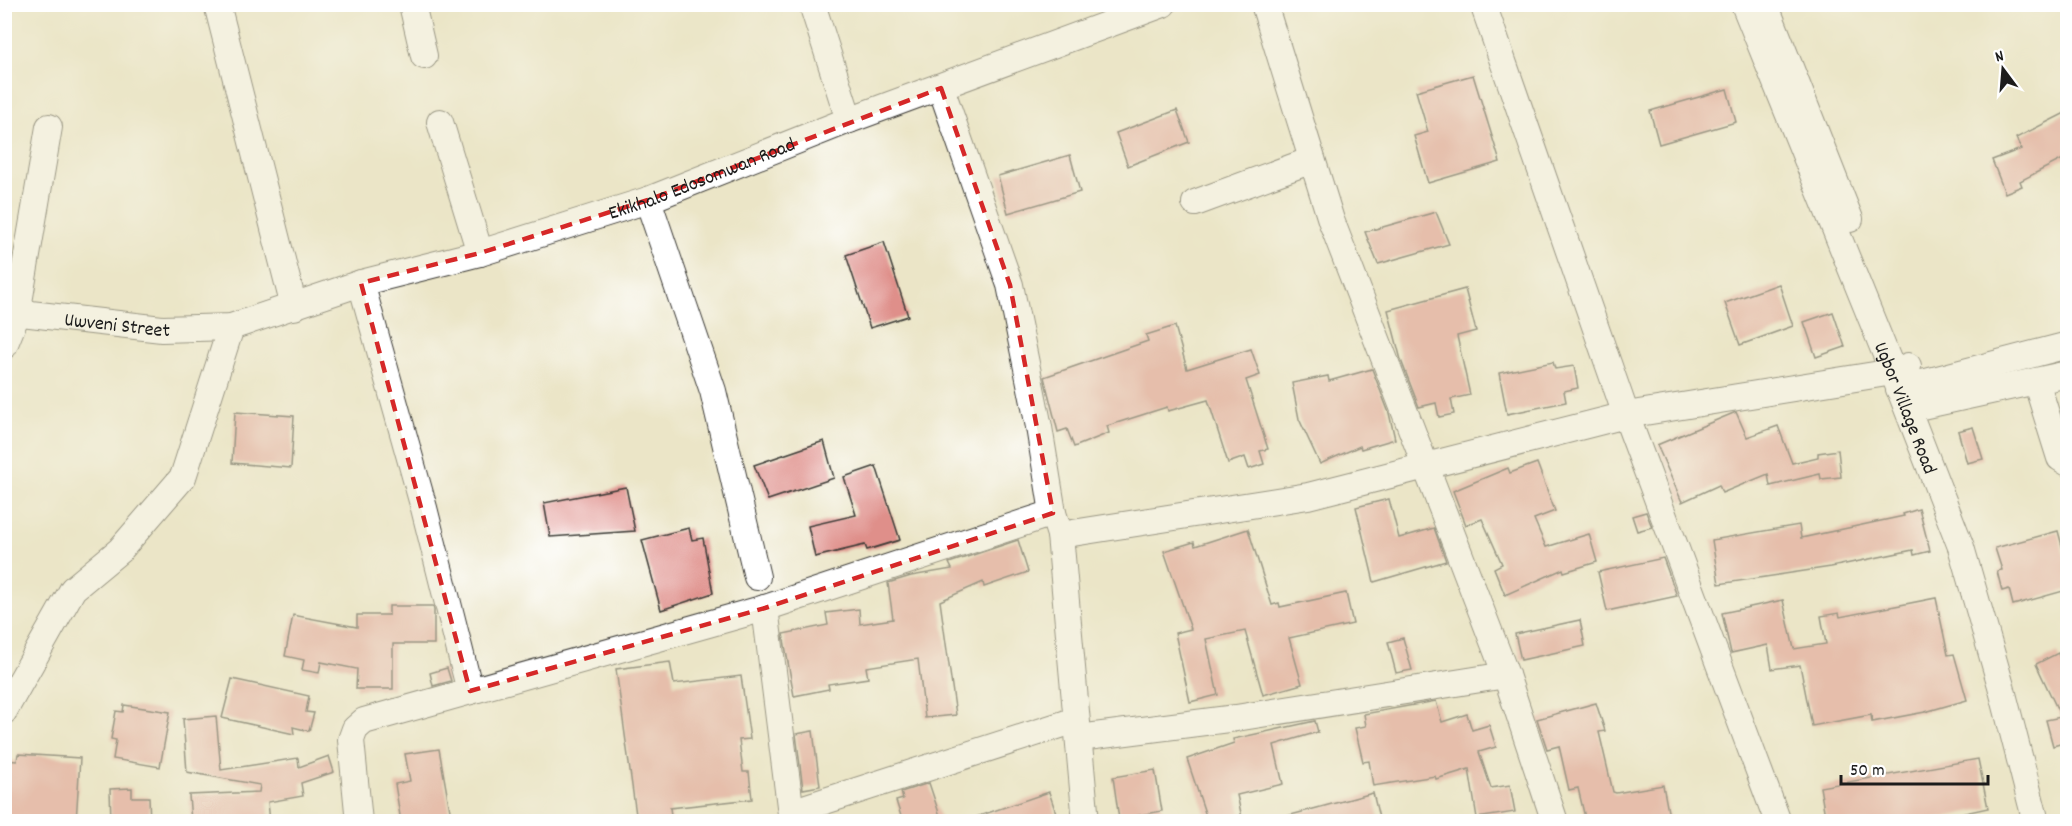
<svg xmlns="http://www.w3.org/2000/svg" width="2072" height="826" viewBox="0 0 2072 826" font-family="Dekko,sans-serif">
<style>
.building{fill:#df8f8a}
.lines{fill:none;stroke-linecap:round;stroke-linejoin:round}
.minor-casing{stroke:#3b3a36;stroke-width:28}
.minor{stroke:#fff;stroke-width:26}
.marked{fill:none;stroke:#d62828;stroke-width:4.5;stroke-dasharray:12 8;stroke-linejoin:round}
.labels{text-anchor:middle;stroke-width:6;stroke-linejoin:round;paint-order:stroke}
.street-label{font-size:20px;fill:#1c1c1c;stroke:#fff}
</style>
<rect width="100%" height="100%" fill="#fff"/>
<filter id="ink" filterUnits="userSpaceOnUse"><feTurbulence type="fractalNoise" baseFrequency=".0167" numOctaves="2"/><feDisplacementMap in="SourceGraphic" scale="12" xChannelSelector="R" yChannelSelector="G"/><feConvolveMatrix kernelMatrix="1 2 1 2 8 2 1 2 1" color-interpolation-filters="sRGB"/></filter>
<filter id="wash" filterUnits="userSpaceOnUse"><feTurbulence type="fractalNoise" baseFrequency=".008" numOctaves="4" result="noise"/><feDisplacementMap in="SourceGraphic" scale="24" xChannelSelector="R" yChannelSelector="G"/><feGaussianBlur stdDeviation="1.35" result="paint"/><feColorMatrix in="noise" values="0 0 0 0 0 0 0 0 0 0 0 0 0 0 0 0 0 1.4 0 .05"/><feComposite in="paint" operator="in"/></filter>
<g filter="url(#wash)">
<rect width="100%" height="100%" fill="#ebe5c7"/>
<g id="blocks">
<g class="building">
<polygon points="1473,75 1500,162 1428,183 1414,136 1428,132 1416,91"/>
<polygon points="1727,89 1736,122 1659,144 1650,111"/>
<polygon points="1177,110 1189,142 1128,166 1116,133"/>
<polygon points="2067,112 2067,157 2020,181 2022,186 2005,193 1992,160 2021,149 2016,138"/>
<polygon points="1070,155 1080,192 1008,213 998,176"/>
<polygon points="1436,212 1449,244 1378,264 1365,232"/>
<polygon points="884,242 908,316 870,328 846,255"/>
<polygon points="1779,284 1793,326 1740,345 1725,303"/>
<polygon points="1465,289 1476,331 1457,336 1470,395 1451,399 1454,414 1439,417 1436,403 1419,407 1401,360 1388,310"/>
<polygon points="1833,312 1845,347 1816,357 1804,322"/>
<polygon points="1175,326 1187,369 1251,349 1260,375 1246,380 1268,449 1260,451 1264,464 1249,469 1245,457 1228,463 1208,400 1168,411 1167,407 1107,426 1109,433 1074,447 1067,429 1058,432 1044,377 1148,341 1146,335"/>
<polygon points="1553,362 1555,369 1574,366 1578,388 1564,391 1566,402 1507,414 1499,373"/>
<polygon points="1372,369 1389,413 1395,439 1361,449 1360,446 1320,464 1299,419 1292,383 1328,376 1329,381"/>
<polygon points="235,412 294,416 291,468 232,463"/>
<polygon points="1736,412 1747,437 1778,426 1792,463 1818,457 1818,453 1838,450 1841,477 1821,479 1820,474 1770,486 1768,474 1722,493 1719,485 1682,502 1657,445"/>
<polygon points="1973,427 1983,459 1967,463 1958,431"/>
<polygon points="824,441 834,478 768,500 754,465"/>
<polygon points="1537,463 1555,511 1534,519 1546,547 1589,534 1597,562 1564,572 1563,569 1505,595 1494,568 1502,564 1482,519 1466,525 1453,491 1508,468 1510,473"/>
<polygon points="876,466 900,540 867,550 865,545 815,557 808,526 856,515 844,477"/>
<polygon points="626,487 635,531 550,537 544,503"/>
<polygon points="1389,499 1399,538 1434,528 1446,561 1374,582 1356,507"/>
<polygon points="1919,509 1930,551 1914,555 1913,550 1831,567 1719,584 1712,540 1799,525 1801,538 1904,516 1903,514"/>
<polygon points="1646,512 1652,527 1637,531 1632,516"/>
<polygon points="689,528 692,540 703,538 713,593 661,610 642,540"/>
<polygon points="1248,529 1272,605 1279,603 1280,607 1346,593 1353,624 1289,638 1302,684 1263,695 1245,631 1206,639 1218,695 1190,702 1175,633 1191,629 1164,551 1194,542 1195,546"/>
<polygon points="2058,531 2067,564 2067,590 2013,605 2009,589 2002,591 1997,571 2002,570 1995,548"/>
<polygon points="1018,540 1028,572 984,587 983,582 940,601 956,715 925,718 918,659 866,667 868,678 828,684 829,689 794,696 783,634 828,625 826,613 859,609 860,624 893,619 888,583 911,576 952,569 949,563"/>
<polygon points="1663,558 1677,596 1607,611 1598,572"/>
<polygon points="1936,598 1948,655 1954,654 1967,700 1925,712 1872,722 1871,715 1812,726 1800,665 1772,669 1768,645 1731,653 1722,613 1783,600 1794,649 1826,644 1821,616 1839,613 1840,617"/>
<polygon points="389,606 433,606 434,610 434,644 393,644 393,689 356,689 357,669 321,662 319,673 302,670 304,660 285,656 293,615 357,627 357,615 389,615"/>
<polygon points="1580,620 1585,646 1521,660 1515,634"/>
<polygon points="1403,638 1412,670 1396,673 1388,642"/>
<polygon points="2058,653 2061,661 2067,658 2067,742 2053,746 2046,720 2061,717 2036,664"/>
<polygon points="670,662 674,684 741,676 750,739 739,740 743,772 749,772 752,799 670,808 672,822 637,822 616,669"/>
<polygon points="447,668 451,681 433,686 430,673"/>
<polygon points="232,679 309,696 306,712 314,713 309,731 293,727 294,734 222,718"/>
<polygon points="1436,701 1442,722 1467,714 1472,730 1489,725 1496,747 1479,752 1491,788 1510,785 1515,812 1477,818 1469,769 1436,779 1435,776 1373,786 1369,761 1363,762 1355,728 1366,726 1364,714"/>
<polygon points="1596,703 1605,731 1599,732 1613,792 1616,793 1663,785 1670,822 1586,822 1578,788 1569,790 1559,746 1547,749 1537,719"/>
<polygon points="124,705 170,712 160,767 113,759 116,740 111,739 116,711 123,712"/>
<polygon points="216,716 221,770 298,758 299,767 329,756 334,772 301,783 303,796 268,802 270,822 191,822 189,795 259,792 260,785 187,772 183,719"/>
<polygon points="1315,721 1318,732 1274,745 1283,784 1237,795 1243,822 1208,822 1187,759 1234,743 1233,739"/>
<polygon points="813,731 820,786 803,789 796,734"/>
<polygon points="439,749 452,822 401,822 395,784 410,781 405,754"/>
<polygon points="18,754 80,758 76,822 4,822 4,760 17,761"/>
<polygon points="1978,759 1988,808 1924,822 1826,822 1820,787"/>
<polygon points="1155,770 1162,811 1119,819 1113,777"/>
<polygon points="929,783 942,822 903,822 896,801 903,799 901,792"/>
<polygon points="132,788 132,797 149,797 150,822 111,822 110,789"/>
<polygon points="1049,792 1059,822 971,822 970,819"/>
<polygon points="1373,793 1380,822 1288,822 1287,816"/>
</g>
</g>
</g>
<g filter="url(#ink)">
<use href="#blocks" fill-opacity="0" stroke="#3b3a36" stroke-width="1.5"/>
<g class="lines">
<g class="minor-casing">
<g id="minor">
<polyline points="217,4 294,307"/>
<polyline points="412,4 424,56"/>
<polyline points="812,4 849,120"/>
<polyline points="1264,4 1331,220 1506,675 1555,822"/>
<polyline points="1483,4 1626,415 1778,822"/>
<path id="s1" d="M 1744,4 L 1893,372 L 1961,547 L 2001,686 L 2036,822"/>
<polyline points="1765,4 1850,219"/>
<polyline points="941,88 1010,285 1039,427 1053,513 1060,535 1086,822"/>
<polyline points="440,122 480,253"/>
<polyline points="648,200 713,391 757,577"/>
<polyline points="1195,203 1312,160"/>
<polyline points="361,283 424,508 470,691"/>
<path id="s2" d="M 4,311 L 162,329 L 231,327 L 361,283 L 480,253 L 648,200 L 849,120 L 1163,4"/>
<polyline points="4,346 17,314 49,127"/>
<polyline points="2036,381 2060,458 2068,463"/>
<polyline points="1899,389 2068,345"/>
<polyline points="1908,409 2068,374"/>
<polyline points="1060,535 1308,496 1626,415 1893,372 1908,366"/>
<polyline points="765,608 792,822"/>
<polyline points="4,711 73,589 120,550 183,477 231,327"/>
<polyline points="1079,738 1236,718 1506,675"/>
<polyline points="791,812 1076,720"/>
<polyline points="359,822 351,740 355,729 364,721 765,608 1053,513"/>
</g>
</g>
<use href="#minor" class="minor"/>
</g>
</g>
<path d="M0 0H2072V826H0ZM 941,88 L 1010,285 L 1053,513 L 765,608 L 470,691 L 361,283 L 480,253 L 648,200 Z" fill="#ebe5c7" fill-opacity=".55" fill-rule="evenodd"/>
<path class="marked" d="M 941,88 L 1010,285 L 1053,513 L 765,608 L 470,691 L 361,283 L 480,253 L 648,200 Z"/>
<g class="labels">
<g class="street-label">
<text dy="7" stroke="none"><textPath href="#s2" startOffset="722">Ekikhalo Edosomwan Road</textPath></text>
<text dy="7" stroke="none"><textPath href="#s2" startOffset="114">Uwveni Street</textPath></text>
<text dy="7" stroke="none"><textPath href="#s1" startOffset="435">Ugbor Village Road</textPath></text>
</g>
</g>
<rect width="2072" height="826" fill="none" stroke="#fff" stroke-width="24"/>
<g transform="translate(2003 69) rotate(344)" stroke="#ffffff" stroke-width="4.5" paint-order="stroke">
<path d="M0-4.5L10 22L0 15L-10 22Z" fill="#1c1c1c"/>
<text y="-9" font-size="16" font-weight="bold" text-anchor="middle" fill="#1c1c1c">N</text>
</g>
<path d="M1841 775v9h147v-9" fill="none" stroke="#1c1c1c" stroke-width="3"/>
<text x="1850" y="775" font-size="18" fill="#1c1c1c" stroke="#ffffff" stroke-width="4.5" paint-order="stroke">50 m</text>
</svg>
